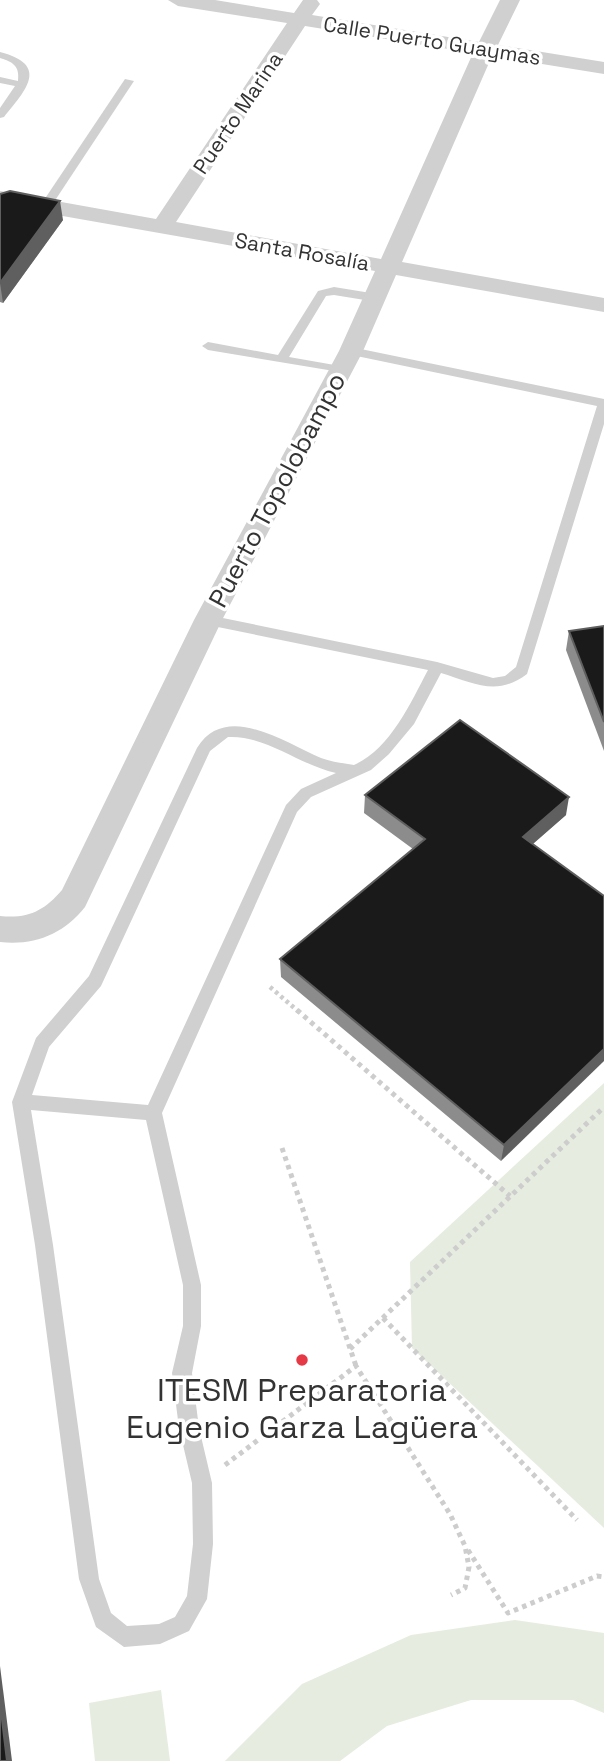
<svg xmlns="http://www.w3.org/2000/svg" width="604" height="1761" viewBox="0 0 604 1761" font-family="'Space Grotesk',sans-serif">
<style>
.green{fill:#e6ecdf}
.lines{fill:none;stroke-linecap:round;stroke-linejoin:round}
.path-far1{stroke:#cdcdcd;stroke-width:4.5;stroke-dasharray:3.5 3.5;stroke-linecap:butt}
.path{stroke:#cdcdcd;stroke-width:5;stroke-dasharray:4.5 4.5;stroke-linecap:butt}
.service{fill:#d0d0d0;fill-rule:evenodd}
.minor{fill:#d0d0d0;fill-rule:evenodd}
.wall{fill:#8c8c8c}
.shaded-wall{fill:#5f5f5f}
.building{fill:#1a1a1a;stroke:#5f5f5f;stroke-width:2}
.poi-dot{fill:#e63946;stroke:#fff;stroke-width:2.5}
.labels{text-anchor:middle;stroke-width:7;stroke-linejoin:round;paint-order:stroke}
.far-street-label{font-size:21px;fill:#333;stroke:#fff}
.street-label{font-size:26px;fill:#333;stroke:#fff}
.near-poi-label{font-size:32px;fill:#333;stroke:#fff}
</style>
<rect width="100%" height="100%" fill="#fff"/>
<g class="green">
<polygon points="604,1083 604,1528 412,1348 410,1262"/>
<polygon points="515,1620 604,1633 604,1713 573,1700 471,1700 387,1726 340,1761 225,1761 302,1684 411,1635"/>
<polygon points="161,1690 170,1761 95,1761 89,1703"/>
</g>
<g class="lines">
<polyline class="path-far1" points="270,987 299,1012"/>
<g class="path">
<polyline points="297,1010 510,1196"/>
<polyline points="282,1148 356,1366"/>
<polyline points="383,1318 577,1520"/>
<polyline points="350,1349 604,1107"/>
<polyline points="225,1465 356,1366 450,1514 465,1546 469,1567 465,1588 451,1595"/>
<polyline points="468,1550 508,1613 597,1576 604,1577"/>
</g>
<g class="service">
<path d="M 0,52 C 50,65 26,90 4,117 L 0,118 L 0,108 L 15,86 L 0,83 L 0,77 L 18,81 C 20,66 13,62 0,58 Z"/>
<polygon points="125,79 134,81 50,208 42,208 40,206"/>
<polygon points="334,287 377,294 383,298 377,302 334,295 326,296 289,357 346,367 346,373 208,350 202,346 208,342 278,355 318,291"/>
<path d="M 351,347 L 604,399 L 604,424 L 527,674 C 497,697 474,683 441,673 L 414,724 L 389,754 L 371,770 L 311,797 L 297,812 L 162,1113 L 201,1285 L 201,1326 L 192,1373 L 199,1428 L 212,1483 L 213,1544 L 207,1599 L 189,1631 L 160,1644 L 124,1647 L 96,1627 L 79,1579 L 35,1245 L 12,1102 L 36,1038 L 89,976 L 197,748 C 226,701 285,743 321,758 C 331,762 343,763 354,765 C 390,749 410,704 428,670 L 208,625 L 203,623 L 201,620 L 203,617 L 208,615 L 437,662 L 493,678 L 505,676 L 516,667 L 597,406 L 347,354 L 347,348 ZM 228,737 C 266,735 299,765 336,773 L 301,789 L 286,805 L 148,1105 L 32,1095 L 49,1047 L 101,986 L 210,751 ZM 31,1110 L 146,1120 L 183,1285 L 183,1326 L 172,1373 L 179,1428 L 192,1483 L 193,1544 L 187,1596 L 175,1617 L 159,1624 L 127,1626 L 111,1613 L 99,1579 L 53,1245 Z"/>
</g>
<path class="minor" d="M 168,0 L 215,0 L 294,13 L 303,0 L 317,0 L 320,4 L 312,15 L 479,42 L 500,0 L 520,0 L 498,45 L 604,62 L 604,74 L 492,56 L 402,262 L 604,298 L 604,312 L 396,275 L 363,351 L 222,620 L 85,907 C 64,934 34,946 0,942 L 0,916 C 28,919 44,911 62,890 L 194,620 L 339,351 L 375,271 L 0,205 L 0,191 L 156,219 L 287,23 L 178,6 ZM 305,26 L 473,53 L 381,259 L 176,222 Z"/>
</g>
<g class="wall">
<polygon points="0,194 63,220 3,303 0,302"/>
<polygon points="604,626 604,751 566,650 569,631"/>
<polygon points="365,795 566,815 533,844 604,896 501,1161 281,977 280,959 413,849 364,813"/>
</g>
<g class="shaded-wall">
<polygon points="60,201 63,220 3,303 0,283"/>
<polygon points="569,797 566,815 520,855 523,837"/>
<polygon points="604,1049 604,1061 501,1161 504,1145"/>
<polygon points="0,1666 12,1761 7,1761 0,1703"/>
</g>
<g class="building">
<polygon points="10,191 60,201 0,283 0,194"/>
<polygon points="604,626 604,722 569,631"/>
<polygon points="460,720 569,797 523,837 604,896 604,1049 504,1145 280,959 425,839 365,795"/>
<polygon points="0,1703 7,1761 0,1761"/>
</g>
<circle class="poi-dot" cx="302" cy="1360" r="7"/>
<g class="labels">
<g class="far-street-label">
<text transform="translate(432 41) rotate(9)" y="7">Calle Puerto Guaymas</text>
<text transform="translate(238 113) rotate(-56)" y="7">Puerto Marina</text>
<text transform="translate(302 252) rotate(10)" y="7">Santa Rosalía</text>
</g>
<g class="street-label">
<text transform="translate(277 490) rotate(-62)" y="9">Puerto Topolobampo</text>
</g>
<g class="near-poi-label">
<text x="302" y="1401">ITESM Preparatoria<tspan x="302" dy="37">Eugenio Garza Lagüera</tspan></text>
</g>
</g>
</svg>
